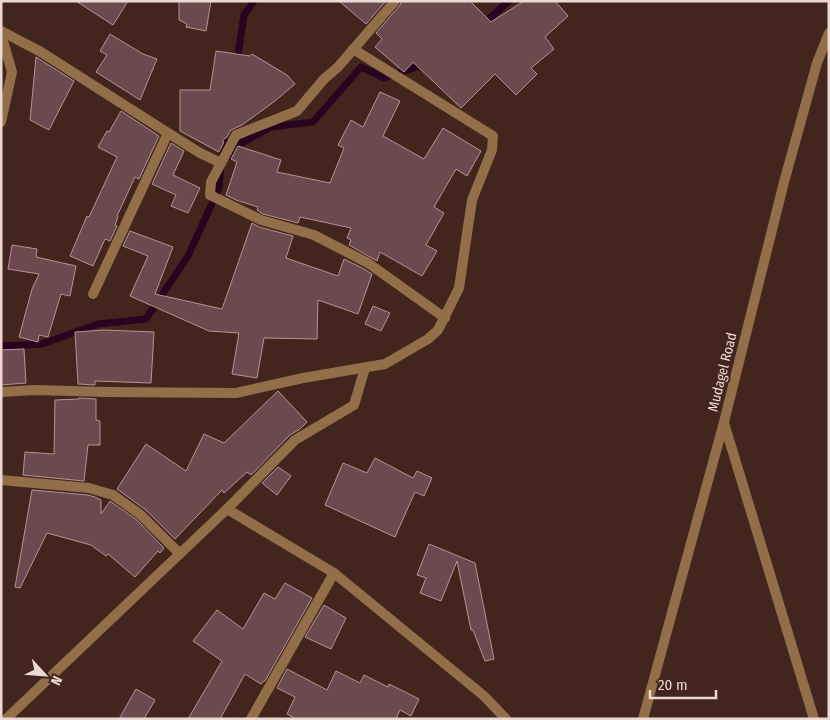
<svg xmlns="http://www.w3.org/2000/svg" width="830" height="720" viewBox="0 0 830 720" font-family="'Fira Sans Condensed',sans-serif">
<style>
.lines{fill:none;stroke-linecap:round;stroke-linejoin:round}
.stream{stroke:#290320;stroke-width:7}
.building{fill:#6b4a4f;stroke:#b89297}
.street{stroke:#926f49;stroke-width:10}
.labels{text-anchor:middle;stroke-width:4;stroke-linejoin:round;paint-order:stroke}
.street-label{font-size:14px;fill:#edd9d3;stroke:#42261d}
</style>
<rect width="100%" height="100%" fill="#42261d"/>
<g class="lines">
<g class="stream">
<polyline points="483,24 509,1"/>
<polyline points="237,62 244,15 254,1"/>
<polyline points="223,156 225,129"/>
<polyline points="229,156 238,145 271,127 313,122 361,67 384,78 426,64"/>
<polyline points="1,346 42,344 98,324 146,319 188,256 219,188 221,167"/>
</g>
</g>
<g class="building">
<polygon points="76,1 128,1 113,25"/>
<polygon points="179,1 211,1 206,31 186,27 187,24 179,20"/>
<polygon points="339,1 386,1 366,24"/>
<polygon points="402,1 470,1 491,22 524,1 555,1 568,16 545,37 554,49 531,68 537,74 516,95 495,74 461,108 413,62 404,72 375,47 382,39 376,33 400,5"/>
<polygon points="110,34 143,54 157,59 140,100 96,72 107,55 100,51"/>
<polygon points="216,51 250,56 252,54 287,75 295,84 275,101 242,125 233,129 230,131 227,137 222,141 224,142 219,152 180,131 180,90 210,90"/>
<polygon points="36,57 74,81 49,130 30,120"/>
<polygon points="380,92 400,101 383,136 424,159 443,128 481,151 467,176 456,169 434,207 444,213 426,245 437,251 422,276 380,252 377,261 349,245 351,240 347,238 351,228 300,217 298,223 263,214 257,210 258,207 236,200 226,195 237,162 231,159 238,146 281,160 277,172 330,183 344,148 338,145 351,120 363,127"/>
<polygon points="121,111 159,136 139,179 135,177 117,216 118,217 115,225 117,226 110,241 105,239 93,266 70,256 87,216 89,217 117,157 98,147 107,131 109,132"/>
<polygon points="171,143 184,151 173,175 200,188 188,213 171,206 176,195 152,184"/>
<polygon points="252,223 259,227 293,236 286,258 338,276 344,259 364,269 372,274 358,314 318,300 317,339 264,338 257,378 232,374 239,333 209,331 130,296 148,256 123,246 130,231 173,247 155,294 222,309"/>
<polygon points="12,245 37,249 36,257 76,266 70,296 61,294 48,337 39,335 38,342 19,337 32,289 39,274 8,269"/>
<polygon points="373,306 390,313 381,331 365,324"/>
<polygon points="104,330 154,332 151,383 95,381 95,385 78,384 75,332"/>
<polygon points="24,349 26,383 1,385 1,350"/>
<polygon points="278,391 307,422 300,429 290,435 251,475 247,472 224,493 222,490 175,539 146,510 117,489 146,444 186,471 204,434 224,443"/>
<polygon points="79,398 96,399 96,420 100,421 100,445 88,445 84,481 23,475 25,452 54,454 55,400 79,399"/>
<polygon points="375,458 413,478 417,471 432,478 424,496 415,492 395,537 325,505 343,463 367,473"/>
<polygon points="278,467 291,476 277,495 262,483"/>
<polygon points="32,490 88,495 95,497 101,500 101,514 110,501 137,520 164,548 160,553 158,551 135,577 108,554 106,556 91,545 47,533 20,588 15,587"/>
<polygon points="429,544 475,563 494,659 485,661 473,630 471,630 457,561 441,601 420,593 426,578 417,575"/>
<polygon points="285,583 312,598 265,681 264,681 261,684 245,674 220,719 188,719 222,661 193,641 217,610 243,629 264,593 275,599"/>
<polygon points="324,605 346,618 331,649 305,637"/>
<polygon points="287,669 327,690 336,671 360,683 364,675 388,687 389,684 419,699 411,716 400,710 396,719 296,719 287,714 295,697 277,688"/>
<polygon points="136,689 155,700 144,719 119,719"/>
</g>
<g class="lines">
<g class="street">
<polyline points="395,1 338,67 324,79 297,111 236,135 211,182 210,195 261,220 314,235 368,263 445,318"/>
<polyline points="1,31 41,52 168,133 200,153 221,163"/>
<polyline points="1,34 12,72 1,122"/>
<polyline points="93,294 168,133"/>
<polyline points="1,392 35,390 107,392 236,393 303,378 385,364 428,339 438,330 459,288 472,200 492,150 493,136 353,49"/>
<polyline points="724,423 814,719"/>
<polyline points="1,480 89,488 113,495 141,515 179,553"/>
<polyline points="227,509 334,573 484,696 506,719"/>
<polyline points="6,719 227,509 295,440 354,405 365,368"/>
<polyline points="251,719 334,573"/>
<polyline points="643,719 724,422 784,182 817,63 829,33"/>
</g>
</g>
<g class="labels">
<g class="street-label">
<text transform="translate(722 372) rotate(-76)" y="5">Mudagel Road</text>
</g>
</g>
<rect width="830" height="720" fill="none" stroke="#edd9d3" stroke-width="5"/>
<g transform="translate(45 675) rotate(116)" stroke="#42261d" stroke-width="4" paint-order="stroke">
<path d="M0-4L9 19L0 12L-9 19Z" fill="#edd9d3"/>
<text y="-8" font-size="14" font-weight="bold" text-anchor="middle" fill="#edd9d3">N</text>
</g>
<path d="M650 690v8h66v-8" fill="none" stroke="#edd9d3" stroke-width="2.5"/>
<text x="658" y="690" font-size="15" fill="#edd9d3" stroke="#42261d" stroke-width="4" paint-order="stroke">20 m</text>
</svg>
